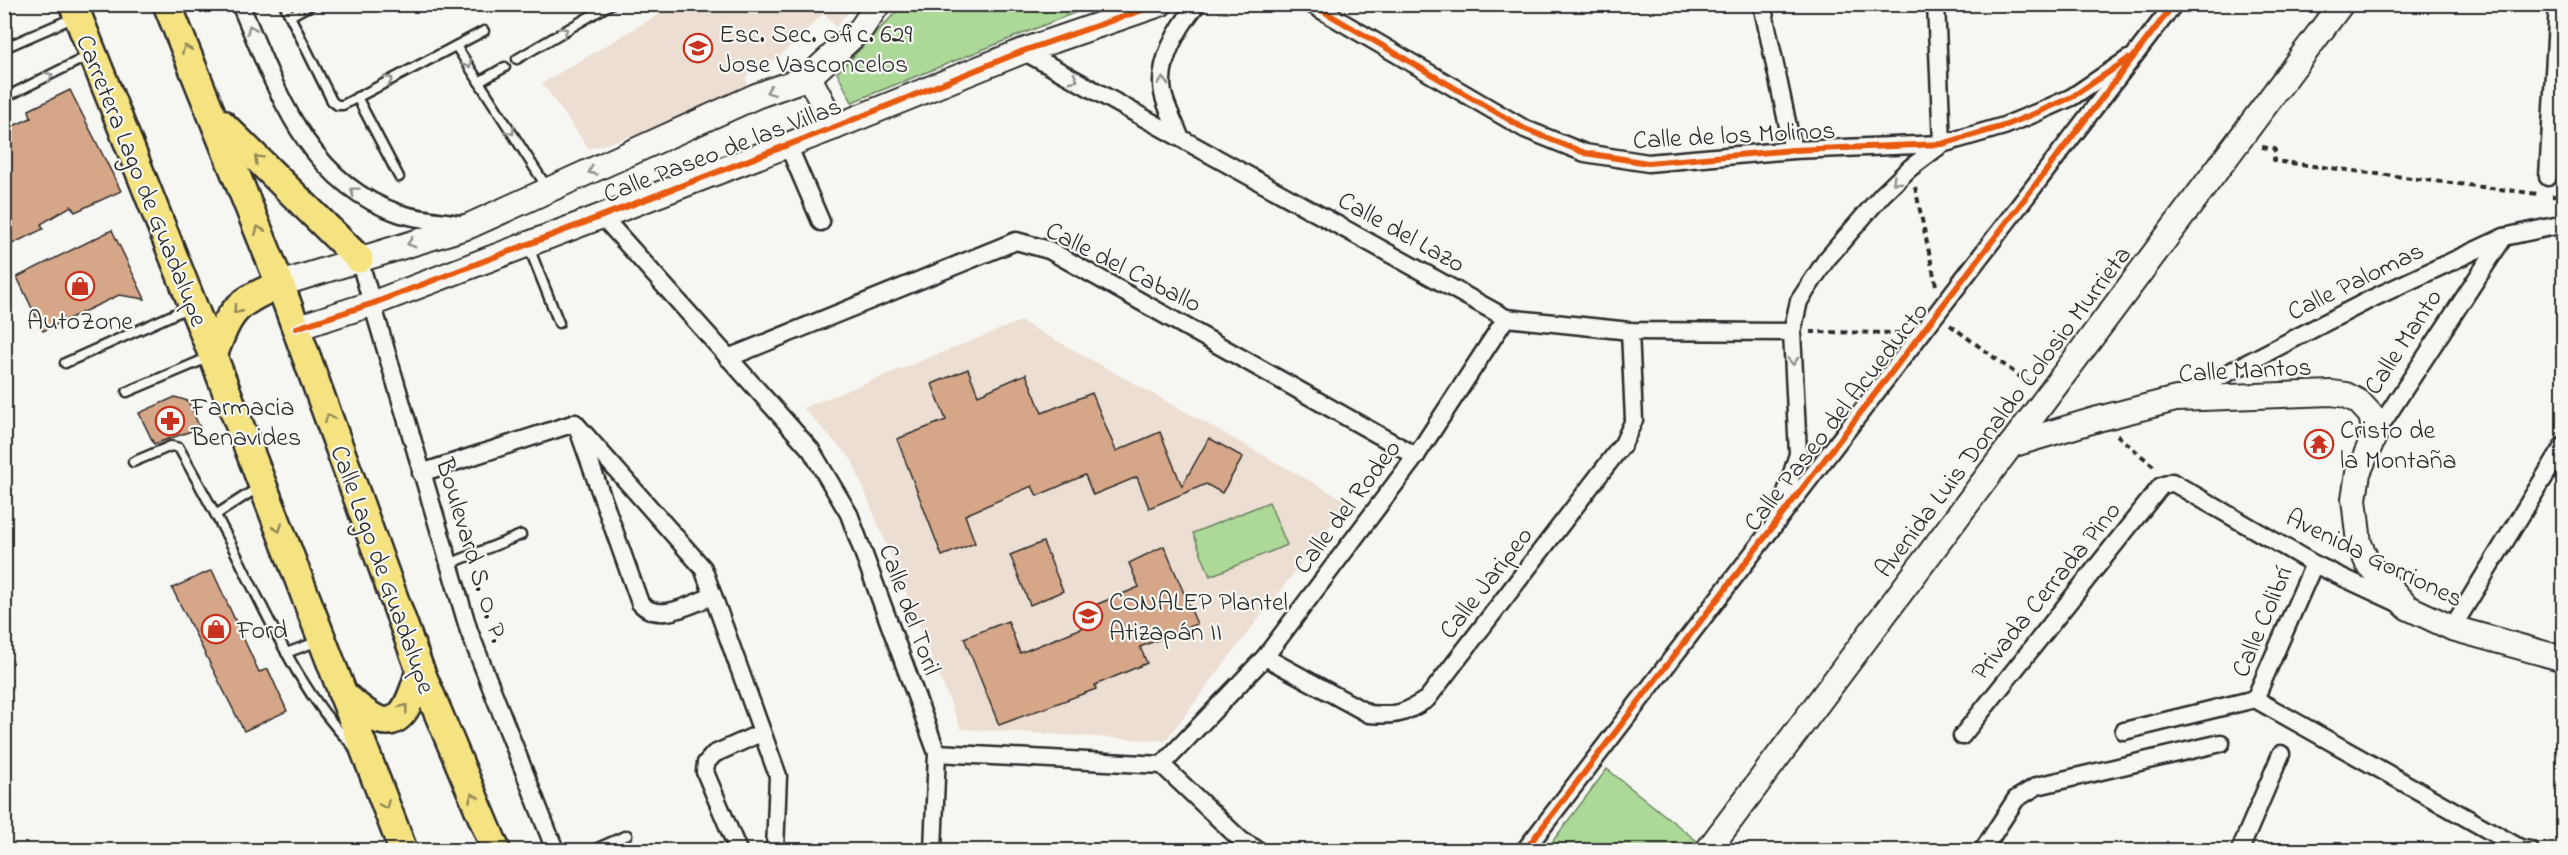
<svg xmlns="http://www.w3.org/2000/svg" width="2568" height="855" viewBox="0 0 2568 855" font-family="'Indie Flower',sans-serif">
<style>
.built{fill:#ecded2}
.green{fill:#add998;stroke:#6c8262;stroke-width:1.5}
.building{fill:#d6a688;stroke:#2b2b2b;stroke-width:1.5}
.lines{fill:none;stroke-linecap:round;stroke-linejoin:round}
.lane-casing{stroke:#2b2b2b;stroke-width:13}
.street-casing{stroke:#2b2b2b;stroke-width:21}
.secondary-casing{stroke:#2b2b2b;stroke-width:28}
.primary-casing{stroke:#2b2b2b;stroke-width:32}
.path{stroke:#2b2b2b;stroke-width:4;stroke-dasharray:6 4.5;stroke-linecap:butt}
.lane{stroke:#f6f6f2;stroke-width:8}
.street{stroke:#f6f6f2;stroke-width:16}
.secondary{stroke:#f6f6f2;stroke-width:24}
.primary{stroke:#f5e382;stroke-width:27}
.cycleway-casing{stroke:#f6f6f2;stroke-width:10}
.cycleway{stroke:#e8590c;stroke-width:6}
.oneway{stroke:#90908e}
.oneway2{stroke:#908756}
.labels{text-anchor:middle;stroke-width:4.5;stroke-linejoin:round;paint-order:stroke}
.poi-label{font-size:26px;fill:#2b2b2b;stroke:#f6f6f2;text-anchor:start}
.street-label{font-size:26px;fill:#2b2b2b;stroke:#f6f6f2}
</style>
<rect width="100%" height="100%" fill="#f6f6f2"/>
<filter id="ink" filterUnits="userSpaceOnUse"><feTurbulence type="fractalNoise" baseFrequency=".0167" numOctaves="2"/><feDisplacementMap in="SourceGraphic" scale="12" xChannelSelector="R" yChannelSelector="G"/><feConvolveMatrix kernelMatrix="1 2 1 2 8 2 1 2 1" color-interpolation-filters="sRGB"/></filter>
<g filter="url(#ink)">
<g class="built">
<polygon points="675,5 854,5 836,27 824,13 780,56 746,76 747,84 675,123 589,149 542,83"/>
<polygon points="1021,321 1348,502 1165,741 961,729 852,460 803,408"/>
</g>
<g class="green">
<polygon points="904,4 1094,4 1094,5 852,102 837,73"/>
<polygon points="1269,502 1287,545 1210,576 1193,533"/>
<polygon points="1607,769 1697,841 1689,850 1546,850"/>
</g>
<g class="building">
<polygon points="70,90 121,191 75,212 71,206 41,224 43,229 10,245 4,234 4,130 31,118 29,110"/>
<polygon points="112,230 145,299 119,295 43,331 17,277"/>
<polygon points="968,369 978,395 1026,374 1042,413 1092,393 1116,451 1160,432 1182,486 1209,438 1243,457 1222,493 1206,484 1149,508 1137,477 1093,495 1085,475 1037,496 1032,486 965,515 975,543 942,556 897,439 946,420 932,384"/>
<polygon points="175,397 188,401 200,428 154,444 139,413"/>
<polygon points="1043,542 1063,591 1030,605 1010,555"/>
<polygon points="1164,546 1197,624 1140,647 1147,663 1095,685 1096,689 999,725 964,638 1008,621 1020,653 1082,628 1076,613 1139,587 1129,563"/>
<polygon points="212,570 259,672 268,669 287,711 244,731 172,588"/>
</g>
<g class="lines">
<g class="lane-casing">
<g id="lane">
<polyline points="284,4 332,101 337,105 343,105 484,31"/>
<polyline points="290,16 312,4"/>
<polyline points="456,46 548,189"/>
<polyline points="4,48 75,17"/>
<polyline points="517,59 611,4"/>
<polyline points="479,82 505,67"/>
<polyline points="357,97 399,177"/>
<polyline points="4,98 90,55"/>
<polyline points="528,245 559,323"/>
<polyline points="65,363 190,307"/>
<polyline points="127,392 210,357"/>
<path d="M 133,462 L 171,446 L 179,448 C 203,491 227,534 248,578 C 278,638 305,697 352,745"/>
<polyline points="217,514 259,487"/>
<polyline points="449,564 521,535"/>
<polyline points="286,653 319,641"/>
<polyline points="593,850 627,835"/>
</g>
</g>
<g class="street-casing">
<g id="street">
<path d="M 240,4 C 276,87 305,181 398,213 C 419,220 444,221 465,225"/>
<polyline points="1311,4 1525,129 1585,153 1648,163 1793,150 1942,144 2004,126 2036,113 2072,97 2128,59"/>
<polyline points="1762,4 1793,150"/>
<polyline points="1936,4 1942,144"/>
<polyline points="1023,51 1506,318 1630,331 1792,332"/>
<path d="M 1180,137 C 1175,123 1166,108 1163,93 C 1157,61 1178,28 1197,4"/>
<polyline points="788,145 821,222"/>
<polyline points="2548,177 2558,4"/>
<polyline points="602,216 811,450 849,514 937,753 933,850"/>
<polyline points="359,259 469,631 555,850"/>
<polyline points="728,358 1016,241 1049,250 1416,456"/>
<polyline points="2183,396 2371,299 2504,237 2564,224"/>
<polyline points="575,423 703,568 778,776 775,850"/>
<path d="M 579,432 L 640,603 C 659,624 690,604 713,596"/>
<polyline points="2375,434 2504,237"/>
<polyline points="421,473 575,423"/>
<polyline points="1779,515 1798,454 1792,332 1799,301 1826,260 1882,195 1910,168 1942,144"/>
<polyline points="2452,628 2564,445"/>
<path d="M 1265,657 L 1369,714 C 1397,716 1404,714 1427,699 L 1623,444 L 1634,420 L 1630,331"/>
<polyline points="2255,699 2314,564"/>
<polyline points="2124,731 2255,699 2520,848 2530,850"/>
<polyline points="1962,736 2161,486 2172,482 2314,564 2400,604"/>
<polyline points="937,753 1162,765 1242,841 1258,850"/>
<polyline points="1162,765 1265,657 1416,456 1506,318"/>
<polyline points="738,850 705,772 706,763 714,754 761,733"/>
<polyline points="1525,850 2174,4"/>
<polyline points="1983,850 2016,799 2037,786 2221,743"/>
<polyline points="2240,850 2281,754"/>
</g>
</g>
<g class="secondary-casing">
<g id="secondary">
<polyline points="809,77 835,127"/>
<polyline points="280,284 469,226 756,96 809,77 861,29 878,4"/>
<polyline points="296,328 374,303 835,127 1023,51 1160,4"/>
<polyline points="2011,445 2098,419 2176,399 2332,393 2346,395 2359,402 2371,415 2375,434 2358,473 2354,499 2359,543 2368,564 2407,607 2452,628 2564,659"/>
<polyline points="1708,850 2341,4"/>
</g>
</g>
<g class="primary-casing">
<g id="primary">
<polyline points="73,4 213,356 403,850"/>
<polyline points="167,4 280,284 420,670 496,850"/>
<polyline points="221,123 359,259"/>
<path d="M 213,356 C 230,309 235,304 280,284"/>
<path d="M 342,693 C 387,735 403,732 420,670"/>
</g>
</g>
<g class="path">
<polyline points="2262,147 2275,149 2274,161 2539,194"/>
<polyline points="1915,187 1936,285"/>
<polyline points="2552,196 2564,197"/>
<polyline points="1950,325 2030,384"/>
<polyline points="1810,332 1899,333"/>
<polyline points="2117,435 2157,469"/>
</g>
<use href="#lane" class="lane"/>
<use href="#street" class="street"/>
<use href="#secondary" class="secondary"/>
<use href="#primary" class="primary"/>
<g class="cycleway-casing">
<g id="cycleway">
<polyline points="1311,4 1525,129 1585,153 1648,163 1793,150 1942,144 2004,126 2036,113 2072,97 2128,59"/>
<polyline points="296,328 374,303 835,127 1023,51 1160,4"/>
<polyline points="1525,850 2174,4"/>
</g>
</g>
<use href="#cycleway" class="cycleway"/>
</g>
<defs><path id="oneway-chevron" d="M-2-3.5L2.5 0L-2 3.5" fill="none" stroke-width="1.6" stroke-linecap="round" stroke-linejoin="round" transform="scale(1.5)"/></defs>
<g class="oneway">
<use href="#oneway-chevron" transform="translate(251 29) rotate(-113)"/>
<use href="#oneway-chevron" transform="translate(564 31) rotate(-30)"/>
<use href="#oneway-chevron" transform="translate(468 64) rotate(57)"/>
<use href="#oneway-chevron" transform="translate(49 76) rotate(-26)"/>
<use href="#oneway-chevron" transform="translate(1074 79) rotate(28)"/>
<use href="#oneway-chevron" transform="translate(389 80) rotate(-27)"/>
<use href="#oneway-chevron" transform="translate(1163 81) rotate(-88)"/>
<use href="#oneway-chevron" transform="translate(770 91) rotate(160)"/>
<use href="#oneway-chevron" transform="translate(511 131) rotate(57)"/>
<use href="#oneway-chevron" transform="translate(592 171) rotate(156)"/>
<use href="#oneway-chevron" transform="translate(1896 181) rotate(136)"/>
<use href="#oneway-chevron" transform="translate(354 191) rotate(-143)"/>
<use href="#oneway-chevron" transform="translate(411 243) rotate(163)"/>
<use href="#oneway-chevron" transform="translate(1793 361) rotate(87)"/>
</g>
<g class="oneway2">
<use href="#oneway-chevron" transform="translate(186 49) rotate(-113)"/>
<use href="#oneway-chevron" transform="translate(258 159) rotate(-135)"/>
<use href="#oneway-chevron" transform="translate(259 230) rotate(-112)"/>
<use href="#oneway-chevron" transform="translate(237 310) rotate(132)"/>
<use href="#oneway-chevron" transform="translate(329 418) rotate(-110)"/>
<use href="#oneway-chevron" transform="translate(278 528) rotate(69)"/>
<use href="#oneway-chevron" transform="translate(404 708) rotate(-52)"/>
<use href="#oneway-chevron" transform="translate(473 797) rotate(-113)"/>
<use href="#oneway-chevron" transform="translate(385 805) rotate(68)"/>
</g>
</g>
<defs>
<g id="school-ring" transform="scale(1.5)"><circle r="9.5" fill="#f6f6f2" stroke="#c8321e" stroke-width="1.5"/><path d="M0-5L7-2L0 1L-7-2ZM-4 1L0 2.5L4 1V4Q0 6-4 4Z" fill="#c8321e"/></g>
<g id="shop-ring" transform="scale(1.5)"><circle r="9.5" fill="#f6f6f2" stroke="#c8321e" stroke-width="1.5"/><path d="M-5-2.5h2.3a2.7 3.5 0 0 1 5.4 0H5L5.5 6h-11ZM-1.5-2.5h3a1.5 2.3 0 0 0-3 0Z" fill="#c8321e"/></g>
<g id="pharmacy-ring" transform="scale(1.5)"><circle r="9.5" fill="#f6f6f2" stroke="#c8321e" stroke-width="1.5"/><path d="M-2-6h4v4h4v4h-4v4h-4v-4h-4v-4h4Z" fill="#c8321e"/></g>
<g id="temple-ring" transform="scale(1.5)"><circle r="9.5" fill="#f6f6f2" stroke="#c8321e" stroke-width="1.5"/><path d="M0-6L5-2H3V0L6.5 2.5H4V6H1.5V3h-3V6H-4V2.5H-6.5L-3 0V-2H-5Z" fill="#c8321e"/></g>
<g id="university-ring" transform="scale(1.5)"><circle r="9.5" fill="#f6f6f2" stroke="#c8321e" stroke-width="1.5"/><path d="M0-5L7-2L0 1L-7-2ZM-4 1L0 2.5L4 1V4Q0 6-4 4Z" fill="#c8321e"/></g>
</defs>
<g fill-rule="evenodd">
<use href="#school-ring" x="698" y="48"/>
<use href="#shop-ring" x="80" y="286"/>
<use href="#pharmacy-ring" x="170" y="421"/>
<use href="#temple-ring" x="2319" y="444"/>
<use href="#university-ring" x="1088" y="616"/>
<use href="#shop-ring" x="216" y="629"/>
</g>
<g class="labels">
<g class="poi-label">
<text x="719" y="42">Esc. Sec. Ofic. 629<tspan x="719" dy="30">Jose Vasconcelos</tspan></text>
<text x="80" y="329" text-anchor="middle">AutoZone</text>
<text x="191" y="415">Farmacia<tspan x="191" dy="30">Benavides</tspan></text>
<text x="2340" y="438">Cristo de<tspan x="2340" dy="30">la Montaña</tspan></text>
<text x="1109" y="610">CONALEP Plantel<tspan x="1109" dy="30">Atizapán II</tspan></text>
<text x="237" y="638">Ford</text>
</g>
<g class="street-label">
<text transform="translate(1734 134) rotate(-3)" y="9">Calle de los Molinos</text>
<text transform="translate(722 149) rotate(-21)" y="9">Calle Paseo de las Villas</text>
<text transform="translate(143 180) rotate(68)" y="9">Carretera Lago de Guadalupe</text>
<text transform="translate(1402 231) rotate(29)" y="9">Calle del Lazo</text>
<text transform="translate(1124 266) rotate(27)" y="9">Calle del Caballo</text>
<text transform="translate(2355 280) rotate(-26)" y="9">Calle Palomas</text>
<text transform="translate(2402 341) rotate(-57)" y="9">Calle Manto</text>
<text transform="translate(2245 369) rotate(-3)" y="9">Calle Mantos</text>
<text transform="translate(2002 411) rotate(-53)" y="9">Avenida Luis Donaldo Colosio Murrieta</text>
<text transform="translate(1835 416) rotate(-52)" y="9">Calle Paseo del Acueducto</text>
<text transform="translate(1346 506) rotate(-53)" y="9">Calle del Rodeo</text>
<text transform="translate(473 550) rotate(73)" y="9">Boulevard S. O. P.</text>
<text transform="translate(2375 557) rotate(26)" y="9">Avenida Gorriones</text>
<text transform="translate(384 569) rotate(70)" y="9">Calle Lago de Guadalupe</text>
<text transform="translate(1485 582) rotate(-52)" y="9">Calle Jaripeo</text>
<text transform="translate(2045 590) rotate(-51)" y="9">Privada Cerrada Pino</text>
<text transform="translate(911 609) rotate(70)" y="9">Calle del Toril</text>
<text transform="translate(2261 621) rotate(-67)" y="9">Calle Colibrí</text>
</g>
</g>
<rect width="2568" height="855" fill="none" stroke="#f6f6f2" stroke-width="24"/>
<rect x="12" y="12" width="2544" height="831" fill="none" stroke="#2b2b2b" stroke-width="2" filter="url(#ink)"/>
</svg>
